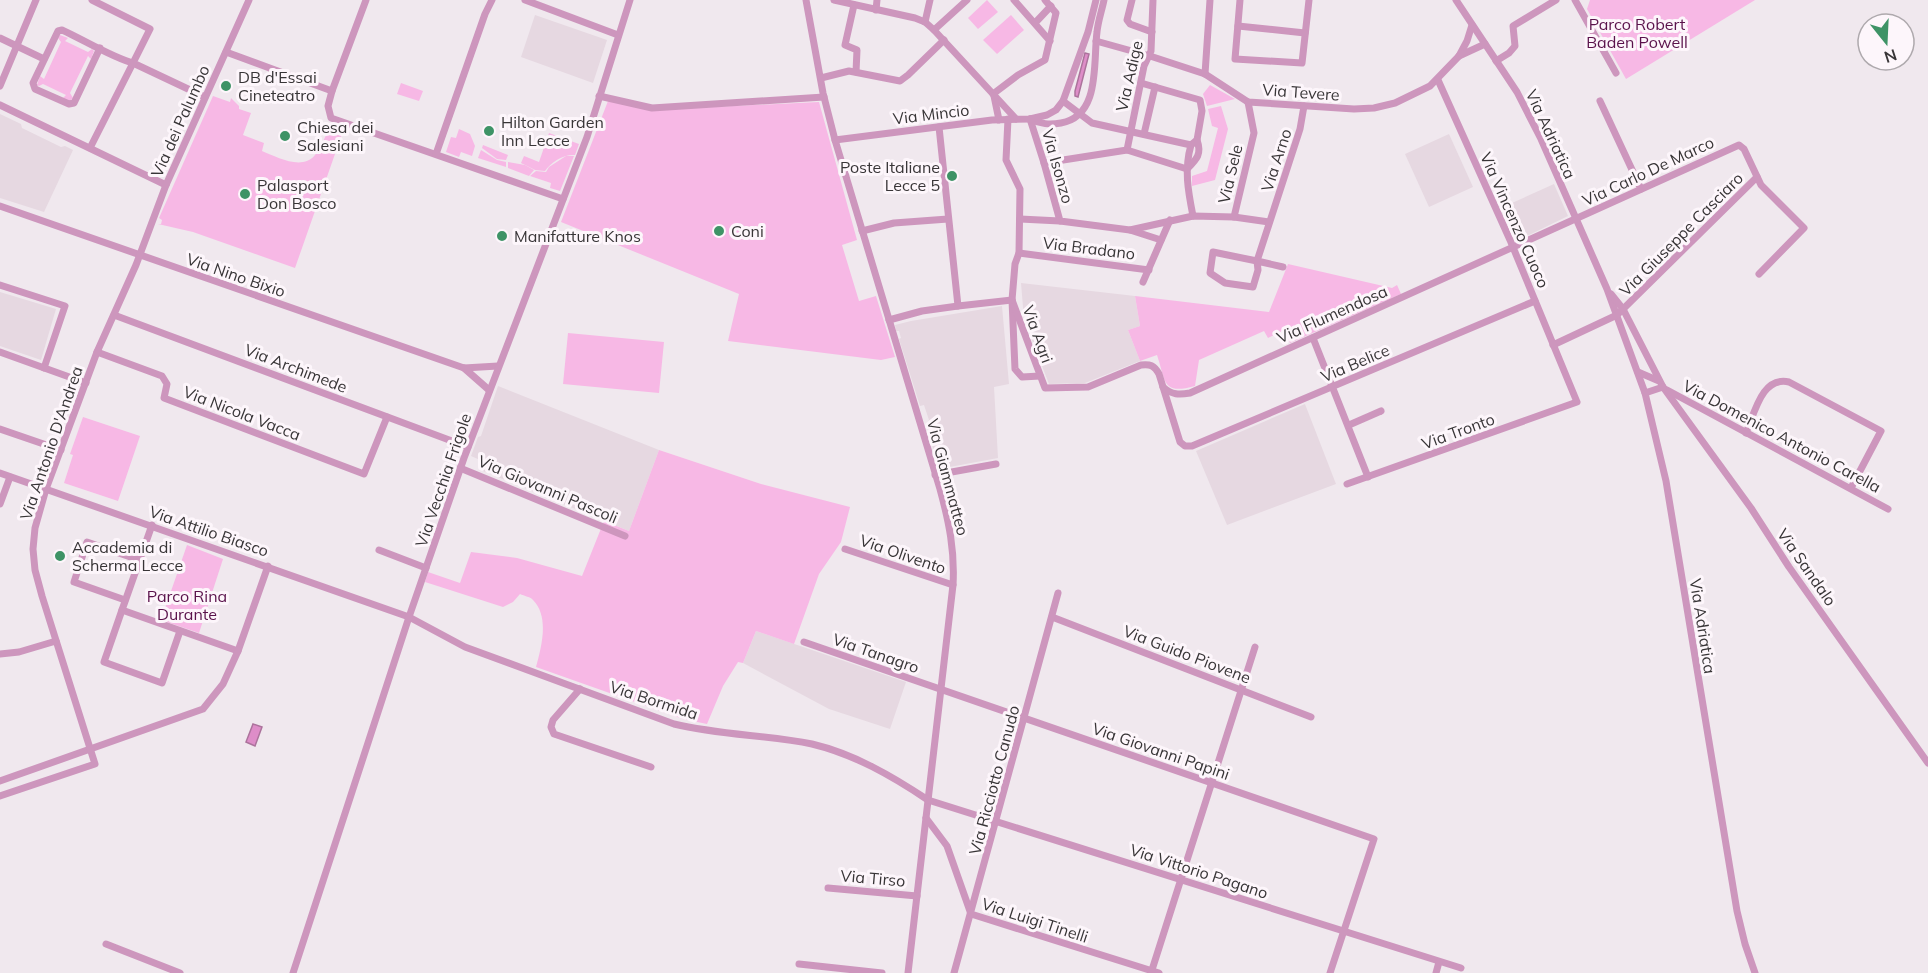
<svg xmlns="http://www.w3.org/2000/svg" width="1928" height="973" viewBox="0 0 1928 973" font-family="Mulish,sans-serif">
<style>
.built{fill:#e6d8e1}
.green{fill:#f7b8e5}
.water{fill:#de8dc8;stroke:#ac739c;stroke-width:1.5}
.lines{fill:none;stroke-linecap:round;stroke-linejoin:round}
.minor{stroke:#cd96bd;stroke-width:7}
.poi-dot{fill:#3e9366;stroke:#fdf6fb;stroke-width:2}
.labels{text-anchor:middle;stroke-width:6;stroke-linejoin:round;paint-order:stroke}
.park-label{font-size:16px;fill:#5a124b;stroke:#fdf6fb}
.street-label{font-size:16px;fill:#383537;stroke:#fdf6fb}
.poi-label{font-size:16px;fill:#383537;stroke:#fdf6fb;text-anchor:start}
</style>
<rect width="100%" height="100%" fill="#f0e8ee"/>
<g class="built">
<polygon points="535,15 607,40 593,83 521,57"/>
<polygon points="0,114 21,124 22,128 61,147 65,146 73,150 44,212 0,198"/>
<polygon points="1449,134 1473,187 1429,207 1405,154"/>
<polygon points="1554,184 1568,216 1527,236 1512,203"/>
<polygon points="1021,283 1135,296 1140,326 1128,330 1140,361 1085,383 1049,384 1024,319"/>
<polygon points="0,292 56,309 41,360 0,346"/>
<polygon points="1002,306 1009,384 994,387 998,458 939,469 926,424 929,420 924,405 920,406 899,339 901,338 899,331 896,331 895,325 911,321"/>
<polygon points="498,386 659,450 629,531 483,471 487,463 471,456 478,437 481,436"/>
<polygon points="1305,404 1336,484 1227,525 1196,451"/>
<polygon points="756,631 906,682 890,729 829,709 743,663"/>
</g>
<g class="green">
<polygon points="987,0 998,12 978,29 968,18"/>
<polygon points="1590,0 1755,0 1626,79 1587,9"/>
<polygon points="1011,15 1024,30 997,54 983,40"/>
<polygon points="60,35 68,38 65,41 88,52 92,49 94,51 91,59 88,56 70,93 73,98 70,101 63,98 66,95 43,84 39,86 37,85 40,76 44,79 61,42 58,38"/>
<polygon points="401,83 423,91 419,101 397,94"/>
<polygon points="1210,85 1235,99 1207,106 1203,94"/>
<path d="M 213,96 L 230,102 L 231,98 L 239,106 L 239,109 L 251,113 L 243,135 L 264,143 L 262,151 C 277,157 302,171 315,155 C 321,148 324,138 329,130 L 342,134 L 295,268 L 193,232 L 158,224 L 161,224 L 162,220 L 159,218 Z"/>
<polygon points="608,101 650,110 819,102 857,240 842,245 859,301 876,296 895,357 881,360 728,341 739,294 561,222"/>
<polygon points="1221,106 1228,129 1215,180 1192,186 1192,176 1207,171 1218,128 1212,126 1208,109"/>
<polygon points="459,129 470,134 475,146 472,156 461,152 459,157 446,152 451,137 456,138"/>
<path d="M 549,133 L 579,144 L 575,155 C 564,154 551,162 545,171 L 535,170 L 521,163 L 524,156 L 539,162 Z"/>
<polygon points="483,145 508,155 506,160 497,159 482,148"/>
<polygon points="481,150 497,160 506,162 506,167 478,158"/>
<polygon points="566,156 574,156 560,191 550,188 551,183 530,176 536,171 546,172 549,167"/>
<polygon points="508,162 525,165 534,170 529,176 508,168"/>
<path d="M 1288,264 L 1392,288 L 1397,285 L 1401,294 L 1290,343 L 1284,330 L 1268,338 L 1264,331 L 1199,360 L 1195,386 C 1162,395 1166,382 1157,355 L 1140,361 L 1128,330 L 1140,326 L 1135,296 L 1269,312 Z"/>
<polygon points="568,333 664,342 659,393 563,384"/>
<polygon points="83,417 140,436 118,501 64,483 73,455 70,454"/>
<path d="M 659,450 L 761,484 L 850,507 L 841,542 L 819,574 L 794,644 L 756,631 L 743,663 L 738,662 L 723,686 L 707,724 L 683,719 L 536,667 C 541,648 550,617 533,600 C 531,597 524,596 520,594 L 513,602 L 503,607 L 425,582 L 428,572 L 460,583 L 471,552 L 517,558 L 582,576 L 604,521 L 629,531 Z"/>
<polygon points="187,545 223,559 199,633 161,620"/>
</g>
<g class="water">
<polygon points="1085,53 1089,54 1078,97 1075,96 1075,91"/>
<polygon points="253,724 262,727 255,746 246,742"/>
</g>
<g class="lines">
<g class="minor">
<polyline points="92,0 150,29 133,63 205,97"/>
<polyline points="366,0 332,91 328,106 331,118 563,199"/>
<polyline points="525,0 618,35"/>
<path d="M 806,0 L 823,93 L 835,140 L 940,489 C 949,522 955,551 953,585 L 908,973"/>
<polyline points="834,0 915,18 925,22 934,30 1016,119"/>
<polyline points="1014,0 1050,41"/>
<polyline points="1132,0 1127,20 1130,24 1152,32"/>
<polyline points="1240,0 1235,59 1302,63 1309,0"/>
<polyline points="1456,0 1517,92 1541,139 1607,289 1645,393 1666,481 1737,911 1745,944 1755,973"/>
<polyline points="1575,0 1616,73"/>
<polyline points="854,5 845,45 857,50 856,72"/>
<polyline points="876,10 877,0"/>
<polyline points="925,22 930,0"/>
<polyline points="1035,23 1051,6"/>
<polyline points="1238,26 1305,33"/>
<polyline points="934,30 967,0"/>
<polyline points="0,38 44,59"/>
<polyline points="1096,41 1150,56 1205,74 1248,102 1354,109 1374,108 1395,103 1430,86 1459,56 1467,41 1472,25"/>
<polyline points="226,52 332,91"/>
<polyline points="1459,56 1485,44"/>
<polyline points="1496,61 1509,53 1515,46 1513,26 1556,0"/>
<polyline points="1205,74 1210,0"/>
<polyline points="821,78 849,71 900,81 908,75 944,40"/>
<path d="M 1141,83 L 1200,100 L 1202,111 L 1197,140 L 1191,145 C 1184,169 1188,191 1193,216"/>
<polyline points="0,86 36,0"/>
<polyline points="993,94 1018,75 1045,60 1056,13 1045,0"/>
<polyline points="599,96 652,108 824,97"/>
<polyline points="994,96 999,120"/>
<polyline points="1063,101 1092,123 1191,145"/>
<polyline points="1600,101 1641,189"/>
<polyline points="0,105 166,185"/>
<polyline points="1008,119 1006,160 1020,189 1019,253 1015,264 1012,300 1015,369 1022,377 1040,376"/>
<polyline points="1030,119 1044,163 1060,221 1130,230 1193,216 1234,217 1269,222"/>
<path d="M 1030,119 C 1041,124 1049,125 1061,123 C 1101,116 1093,62 1097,32 C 1098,21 1102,10 1104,0"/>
<polyline points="1144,134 1155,87"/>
<polyline points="835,140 992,120 1030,119 1047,115 1056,110 1063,101 1088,32 1096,0"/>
<path d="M 90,148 L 133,63 C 113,58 82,39 62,30 L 58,31 L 33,83 L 35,89 L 69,104 L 74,103 L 100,48"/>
<polyline points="1127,150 1187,169"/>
<polyline points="436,154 485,14 492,0"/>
<polyline points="1044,163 1127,150 1144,66 1151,51 1153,0"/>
<path d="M 1187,169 C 1197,159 1202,154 1197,140"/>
<polyline points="0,206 464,368 498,366"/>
<polyline points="1234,217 1254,133 1248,102"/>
<polyline points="1020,219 1060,221"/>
<polyline points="1130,230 1161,240"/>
<polyline points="862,231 894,223 948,219"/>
<polyline points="1019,253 1149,270"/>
<polyline points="1283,267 1257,261 1258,270 1253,287 1225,283 1210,273 1213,252 1257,261 1300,129 1304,106"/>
<polyline points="1143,282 1170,220"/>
<polyline points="0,285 65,306 44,368"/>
<polyline points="1611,294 1623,309 1663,387 1751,508 1789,567 1928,763"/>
<path d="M 1012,300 L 1045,388 L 1088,387 L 1141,365 C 1150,364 1154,365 1159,374 L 1180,442 L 1185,446 L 1192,446 L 1535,301"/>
<polyline points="958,306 1012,300"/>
<polyline points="114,315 468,447"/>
<polyline points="889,320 922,311 958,306 939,127"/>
<polyline points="1313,338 1368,477"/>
<polyline points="1553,345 1617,315 1757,177"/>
<polyline points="0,352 86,383"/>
<polyline points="97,352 162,376 167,384 164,398 364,474 387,417"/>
<polyline points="464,368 489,390"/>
<polyline points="1638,372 1659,381"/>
<path d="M 1163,387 C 1172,395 1179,395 1190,393 L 1739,145 L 1744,149 L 1761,185 L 1804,228 L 1759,274"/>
<polyline points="1667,390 1888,509"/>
<polyline points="1645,393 1663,387"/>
<polyline points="1349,425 1381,411"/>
<polyline points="0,429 61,450"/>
<path d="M 1746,433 C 1755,412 1762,376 1789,382 L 1881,431 L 1851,488"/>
<polyline points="460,468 625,536"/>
<path d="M 0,473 L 409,617 L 465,647 L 674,724 C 720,735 766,735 812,744 C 854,754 892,776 928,800 L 1461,968"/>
<polyline points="935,475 996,464"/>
<polyline points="1347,484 1577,402 1510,240 1438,80"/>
<polyline points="0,504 10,477"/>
<polyline points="152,525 122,610 238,651"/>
<polyline points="845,549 953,585"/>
<polyline points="379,550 426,568"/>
<polyline points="125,600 74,582 87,542 139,560"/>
<polyline points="122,610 104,662 162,683 180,631"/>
<polyline points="1052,617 1311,717"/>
<polyline points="804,642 1374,839 1330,973"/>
<polyline points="0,654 19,652 56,641"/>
<polyline points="580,689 553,720 551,727 554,734 651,767"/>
<polyline points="0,781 203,709 223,684 238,651 268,566"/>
<polyline points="0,796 95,764 42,596 35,570 33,549 35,528 46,489 97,352 136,265 166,185 249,0"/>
<polyline points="926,818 947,846 971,914 1159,973"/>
<polyline points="828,888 917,896"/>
<polyline points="106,944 180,973"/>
<polyline points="799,964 882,973"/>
<polyline points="293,973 409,617 464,458 587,137 630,0"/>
<polyline points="954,973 1058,593"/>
<polyline points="1151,973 1255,647"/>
<polyline points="1436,973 1439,962"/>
</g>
</g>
<g class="poi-dot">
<circle cx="226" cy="86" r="6"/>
<circle cx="489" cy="131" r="6"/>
<circle cx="285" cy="136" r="6"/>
<circle cx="952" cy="176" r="6"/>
<circle cx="245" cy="194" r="6"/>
<circle cx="719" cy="231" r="6"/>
<circle cx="502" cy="236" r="6"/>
<circle cx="60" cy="556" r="6"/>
</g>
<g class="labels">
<g class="park-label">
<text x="1637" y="30">Parco Robert<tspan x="1637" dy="18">Baden Powell</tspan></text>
<text x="187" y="602">Parco Rina<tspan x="187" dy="18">Durante</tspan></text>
</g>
<g class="street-label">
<text transform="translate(1129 76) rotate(-77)" y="6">Via Adige</text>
<text transform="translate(1301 92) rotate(4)" y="6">Via Tevere</text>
<text transform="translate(931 114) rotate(-7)" y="6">Via Mincio</text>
<text transform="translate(180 121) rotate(-66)" y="6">Via dei Palumbo</text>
<text transform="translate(1551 134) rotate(65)" y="6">Via Adriatica</text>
<text transform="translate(1276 160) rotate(-72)" y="6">Via Arno</text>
<text transform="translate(1058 166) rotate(74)" y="6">Via Isonzo</text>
<text transform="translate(1648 171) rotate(-25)" y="6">Via Carlo De Marco</text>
<text transform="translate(1230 174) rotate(-77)" y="6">Via Sele</text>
<text transform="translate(1515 220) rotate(66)" y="6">Via Vincenzo Cuoco</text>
<text transform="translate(1681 234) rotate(-45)" y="6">Via Giuseppe Casciaro</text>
<text transform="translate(1089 248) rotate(7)" y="6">Via Bradano</text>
<text transform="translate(236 275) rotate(19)" y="6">Via Nino Bixio</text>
<text transform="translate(1332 314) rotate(-24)" y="6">Via Flumendosa</text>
<text transform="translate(1038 334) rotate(70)" y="6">Via Agri</text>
<text transform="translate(1355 363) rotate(-23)" y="6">Via Belice</text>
<text transform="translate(296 368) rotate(21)" y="6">Via Archimede</text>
<text transform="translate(242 413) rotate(21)" y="6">Via Nicola Vacca</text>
<text transform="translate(1458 431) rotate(-20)" y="6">Via Tronto</text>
<text transform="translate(1782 436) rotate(28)" y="6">Via Domenico Antonio Carella</text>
<text transform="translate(51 443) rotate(-71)" y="6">Via Antonio D'Andrea</text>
<text transform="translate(948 477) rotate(75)" y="6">Via Giammatteo</text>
<text transform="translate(443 480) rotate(-71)" y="6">Via Vecchia Frigole</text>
<text transform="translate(548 489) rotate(23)" y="6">Via Giovanni Pascoli</text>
<text transform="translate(209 531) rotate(19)" y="6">Via Attilio Biasco</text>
<text transform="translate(903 554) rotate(19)" y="6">Via Olivento</text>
<text transform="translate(1807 567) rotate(55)" y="6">Via Sandalo</text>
<text transform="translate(1703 626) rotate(81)" y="6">Via Adriatica</text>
<text transform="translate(876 653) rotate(19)" y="6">Via Tanagro</text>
<text transform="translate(1187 654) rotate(21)" y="6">Via Guido Piovene</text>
<text transform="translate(654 700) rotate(18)" y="6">Via Bormida</text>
<text transform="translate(1161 751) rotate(19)" y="6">Via Giovanni Papini</text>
<text transform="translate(994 780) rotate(-75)" y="6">Via Ricciotto Canudo</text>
<text transform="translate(1199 871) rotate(18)" y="6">Via Vittorio Pagano</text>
<text transform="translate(873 878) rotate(5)" y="6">Via Tirso</text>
<text transform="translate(1035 920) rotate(18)" y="6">Via Luigi Tinelli</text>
</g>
<g class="poi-label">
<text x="238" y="83">DB d'Essai<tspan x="238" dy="18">Cineteatro</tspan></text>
<text x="501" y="128">Hilton Garden<tspan x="501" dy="18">Inn Lecce</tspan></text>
<text x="297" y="133">Chiesa dei<tspan x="297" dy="18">Salesiani</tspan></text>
<text x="940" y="173" text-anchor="end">Poste Italiane<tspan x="940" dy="18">Lecce 5</tspan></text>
<text x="257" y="191">Palasport<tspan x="257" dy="18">Don Bosco</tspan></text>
<text x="731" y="237">Coni</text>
<text x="514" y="242">Manifatture Knos</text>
<text x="72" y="553">Accademia di<tspan x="72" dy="18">Scherma Lecce</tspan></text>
</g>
</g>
<g transform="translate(1886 42) rotate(162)"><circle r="28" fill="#fdf6fb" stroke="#aea9ad" stroke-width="1.5"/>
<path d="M0-4.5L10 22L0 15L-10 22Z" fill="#3e9366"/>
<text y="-9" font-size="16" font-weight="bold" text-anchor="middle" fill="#383537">N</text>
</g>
</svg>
